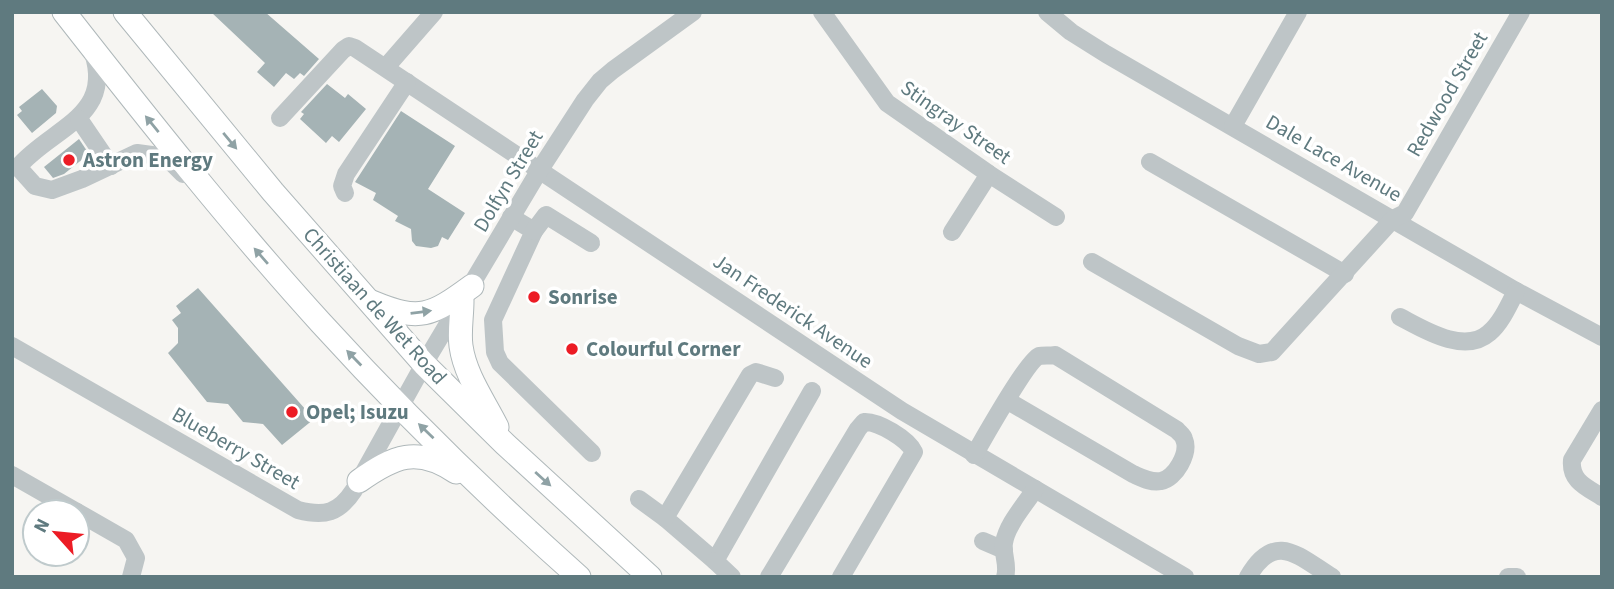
<svg xmlns="http://www.w3.org/2000/svg" width="1614" height="589" viewBox="0 0 1614 589" font-family="'Source Sans 3',sans-serif">
<style>
.building{fill:#a5b3b5}
.lines{fill:none;stroke-linecap:round;stroke-linejoin:round}
.major-casing{stroke:#afb8ba;stroke-width:25}
.minor{stroke:#bec5c7;stroke-width:18}
.major{stroke:#fff;stroke-width:23}
.oneway{fill:#8fa2a5}
.poi-dot{fill:#ec1c25;stroke:#fff;stroke-width:2.5}
.labels{text-anchor:middle;stroke-width:7;stroke-linejoin:round;paint-order:stroke}
.street-label{font-size:21px;fill:#5f7a7f;stroke:#fff}
.poi-label{font-size:21px;font-weight:bold;fill:#5f7a7f;stroke:#fff;text-anchor:start}
</style>
<rect width="100%" height="100%" fill="#f6f5f2"/>
<g class="building">
<polygon points="211,12 265,12 319,59 304,76 300,73 294,79 286,73 274,87 257,72 265,63"/>
<polygon points="327,84 345,98 348,94 366,109 339,142 332,136 326,143 300,119 304,114 301,112"/>
<polygon points="42,89 57,106 56,113 32,133 17,115 22,111 19,107"/>
<polygon points="401,111 455,146 428,189 465,213 448,240 442,237 438,246 431,248 416,246 412,241 411,229 395,221 398,216 373,200 376,193 355,182"/>
<polygon points="79,139 89,154 64,174 53,178 44,167"/>
<polygon points="198,288 314,419 282,445 263,424 243,422 228,404 207,402 168,353 178,343 178,328 172,320 181,313 176,306"/>
</g>
<g class="lines">
<g class="major-casing">
<g id="major">
<path d="M 64,12 C 147,118 231,224 321,323 C 402,412 489,497 579,577"/>
<polyline points="125,12 273,192 424,364 505,444 650,577"/>
<path d="M 462,301 C 462,316 459,332 461,346 C 465,375 484,401 497,427"/>
<path d="M 372,302 C 420,322 431,316 472,286"/>
<path d="M 359,481 C 394,456 417,446 456,472"/>
</g>
</g>
<g class="minor">
<polyline points="822,12 887,103 989,174 1056,217"/>
<polyline points="1047,12 1071,32 1106,54 1516,291 1602,337"/>
<path d="M 93,53 C 114,117 51,128 18,167 L 35,186 L 52,190 L 82,179 L 137,153 L 159,156 L 171,162 L 183,174"/>
<polyline points="386,67 434,12"/>
<polyline points="280,118 343,50 349,46 355,48 902,411 1185,577"/>
<polyline points="79,119 111,166"/>
<polyline points="1233,126 1298,12"/>
<polyline points="1150,162 1345,274"/>
<polyline points="345,193 342,186 346,174 407,82"/>
<polyline points="511,217 534,231 493,320 495,352 500,363 592,453"/>
<polyline points="534,231 546,215 591,243"/>
<polyline points="952,232 989,174"/>
<polyline points="1092,262 1238,346 1259,354 1272,352 1393,219 1405,213 1521,12"/>
<path d="M 1400,317 C 1423,329 1464,355 1489,333 C 1501,323 1509,305 1516,291"/>
<path d="M 12,346 L 298,510 C 325,517 339,513 354,490 L 424,364 L 539,171 L 585,100 L 600,81 L 613,70 L 693,12"/>
<polyline points="775,378 756,372 750,375 665,518 715,561 812,391"/>
<path d="M 1602,410 L 1572,460 C 1570,481 1586,487 1602,497"/>
<path d="M 974,455 C 983,440 1027,361 1039,356 C 1043,355 1051,356 1055,355 L 1177,430 C 1179,433 1183,435 1184,439 C 1190,453 1175,479 1161,481 C 1151,483 1142,478 1133,474 L 1008,401"/>
<polyline points="12,475 77,512"/>
<polyline points="639,499 665,518"/>
<polyline points="77,512 126,540 136,558 131,577"/>
<polyline points="983,541 1004,550"/>
<polyline points="715,561 732,577"/>
<path d="M 769,577 L 858,429 L 864,422 C 878,421 908,439 914,452 L 841,577"/>
<path d="M 1005,577 C 1009,565 1002,555 1004,543 C 1007,524 1025,505 1035,489"/>
<path d="M 1248,577 C 1275,530 1298,556 1332,577"/>
<polyline points="1508,577 1517,577"/>
</g>
<use href="#major" class="major"/>
</g>
<defs><path id="oneway-solid" d="M-6-.8H1V-3.2L6.5 0L1 3.2V.8H-6Z" transform="scale(1.75)"/></defs>
<g class="oneway">
<use href="#oneway-solid" transform="translate(152 124) rotate(-129)"/>
<use href="#oneway-solid" transform="translate(230 141) rotate(50)"/>
<use href="#oneway-solid" transform="translate(261 256) rotate(-131)"/>
<use href="#oneway-solid" transform="translate(421 312) rotate(-7)"/>
<use href="#oneway-solid" transform="translate(354 358) rotate(-134)"/>
<use href="#oneway-solid" transform="translate(426 431) rotate(-136)"/>
<use href="#oneway-solid" transform="translate(543 479) rotate(42)"/>
</g>
<g class="poi-dot">
<circle cx="69" cy="160" r="7"/>
<circle cx="534" cy="297" r="7"/>
<circle cx="572" cy="349" r="7"/>
<circle cx="292" cy="412" r="7"/>
</g>
<g class="labels">
<g class="street-label">
<text transform="translate(1447 94) rotate(-60)" y="7">Redwood Street</text>
<text transform="translate(956 122) rotate(35)" y="7">Stingray Street</text>
<text transform="translate(1334 158) rotate(30)" y="7">Dale Lace Avenue</text>
<text transform="translate(508 181) rotate(-59)" y="7">Dolfyn Street</text>
<text transform="translate(375 306) rotate(48)" y="7">Christiaan de Wet Road</text>
<text transform="translate(793 311) rotate(34)" y="7">Jan Frederick Avenue</text>
<text transform="translate(236 448) rotate(30)" y="7">Blueberry Street</text>
</g>
<g class="poi-label">
<text x="83" y="167">Astron Energy</text>
<text x="548" y="304">Sonrise</text>
<text x="586" y="356">Colourful Corner</text>
<text x="306" y="419">Opel; Isuzu</text>
</g>
</g>
<rect width="1614" height="589" fill="none" stroke="#5f7a7f" stroke-width="28"/>
<g transform="translate(56 533) rotate(297)"><circle r="33" fill="#ffffff" stroke="#bfcacc" stroke-width="2"/>
<path d="M0-5L12 26L0 18L-12 26Z" fill="#ec1c25"/>
<text y="-10" font-size="19" font-weight="bold" text-anchor="middle" fill="#5f7a7f">N</text>
</g>
</svg>
